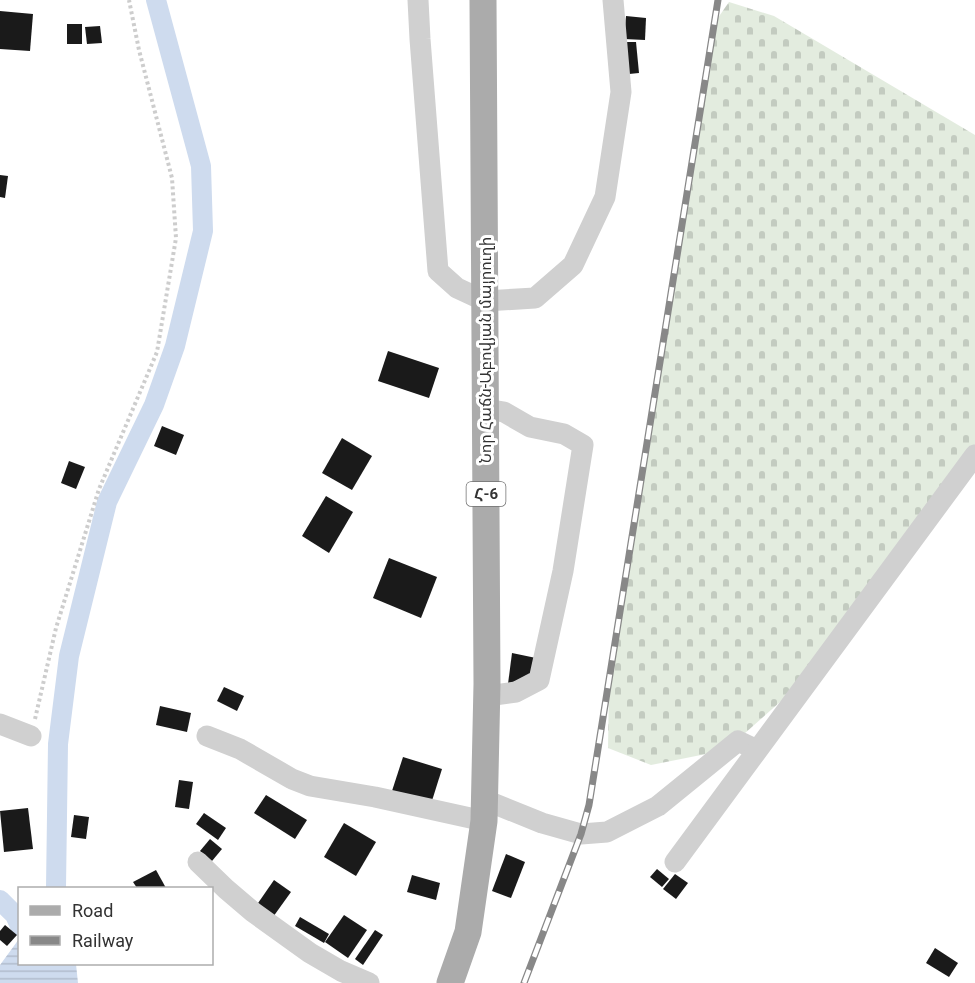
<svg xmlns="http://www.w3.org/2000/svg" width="975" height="983" viewBox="0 0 975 983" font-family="Roboto,'Noto Sans Armenian',sans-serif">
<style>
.cemetery{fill:url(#cemetery-stones)}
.water{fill:url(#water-rules)}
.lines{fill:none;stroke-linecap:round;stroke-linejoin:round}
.canal{stroke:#cedbee;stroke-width:20}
.building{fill:#1a1a1a}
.path{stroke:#cdcdcd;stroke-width:4;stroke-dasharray:3 3;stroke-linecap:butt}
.minor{stroke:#d0d0d0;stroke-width:21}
.major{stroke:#ababab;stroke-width:27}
.rail-casing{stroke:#888;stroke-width:7}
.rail{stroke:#fff;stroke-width:4.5;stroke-dasharray:14;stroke-linecap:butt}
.labels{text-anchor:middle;stroke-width:6;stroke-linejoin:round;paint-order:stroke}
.shield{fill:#fff;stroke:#707070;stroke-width:1.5}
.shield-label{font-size:15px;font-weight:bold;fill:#333}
.street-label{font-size:16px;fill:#333;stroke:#fff}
</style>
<defs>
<pattern id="cemetery-stones" width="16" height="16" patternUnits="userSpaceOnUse" patternTransform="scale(1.5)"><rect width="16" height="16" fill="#e3ecdf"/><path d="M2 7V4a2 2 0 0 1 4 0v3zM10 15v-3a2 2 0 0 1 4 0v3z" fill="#c3cbc0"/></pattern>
<pattern id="water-rules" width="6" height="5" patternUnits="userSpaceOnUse" patternTransform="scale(1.5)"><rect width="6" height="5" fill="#cedbee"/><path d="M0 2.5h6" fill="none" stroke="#b1bccd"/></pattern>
</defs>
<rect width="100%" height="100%" fill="#fff"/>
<polygon class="cemetery" points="729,2 774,16 975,135 975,447 834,654 726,750 651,765 608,748 609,685 713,25"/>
<polygon class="water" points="19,939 20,964 76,964 78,983 0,983 0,965"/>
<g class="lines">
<g class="canal">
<polyline points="56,888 58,744 69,656 107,502 154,405 175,346 203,231 201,166 156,0"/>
<polyline points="0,900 15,915 20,926"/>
</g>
</g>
<g class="building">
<polygon points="0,11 33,14 30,51 0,49"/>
<polygon points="626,16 646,18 645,40 624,39"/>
<rect x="67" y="24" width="15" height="20"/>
<polygon points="100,26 102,43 87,44 85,27"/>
<polygon points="626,42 636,42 639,73 629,74"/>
<polygon points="0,175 8,176 5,198 0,197"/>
<polygon points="388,351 439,368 429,398 378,381"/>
<polygon points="162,426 184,435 176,455 154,446"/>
<polygon points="342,438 372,456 352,490 322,473"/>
<polygon points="69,461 85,467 76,489 61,483"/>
<polygon points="326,496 353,512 329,553 302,536"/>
<polygon points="389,558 437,577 421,618 373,598"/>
<polygon points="512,653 536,658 531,675 508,684"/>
<polygon points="224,687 244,696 237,711 217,701"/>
<polygon points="160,706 191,713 187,732 156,725"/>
<polygon points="403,757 442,769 430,807 391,794"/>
<polygon points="179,780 193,782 189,809 175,807"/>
<polygon points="266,795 307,820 295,839 254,813"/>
<polygon points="28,808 33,849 4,852 0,811"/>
<polygon points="204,813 226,828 218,840 196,824"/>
<polygon points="74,815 89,817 86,839 71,837"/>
<polygon points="344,823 376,842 356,876 324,857"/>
<polygon points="210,839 222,849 212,861 200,851"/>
<polygon points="506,854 525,862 511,898 492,891"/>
<polygon points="657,869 669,879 662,887 650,877"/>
<polygon points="156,870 166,888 137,888 133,882"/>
<polygon points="675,874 688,883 676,899 663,889"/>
<polygon points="412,875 440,883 436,900 407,892"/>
<polygon points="274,880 291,892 273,917 256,906"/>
<polygon points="344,915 367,930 348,958 325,942"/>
<polygon points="300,917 329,934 324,943 295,926"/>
<polygon points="5,925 17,935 7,946 0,940 0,931"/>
<polygon points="375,930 383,935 363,965 355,959"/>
<polygon points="935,948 958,963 949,977 926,963"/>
</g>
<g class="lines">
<polyline class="path" points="35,719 56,628 99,489 157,352 176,238 172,178 139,50 129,0"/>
<g class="minor">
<polyline points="418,0 420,39 438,271 457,288 485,301 535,298 573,265 605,197 621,92 613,0"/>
<polyline points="486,409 504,412 530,427 564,434 583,445 563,571 539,680 516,692 487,696"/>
<polyline points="0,724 31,736"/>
<polyline points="207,736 240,749 292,779 310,786 375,797 484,821"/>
<polyline points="485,800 542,823 581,834 607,832 658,806 738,741 757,750"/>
<polyline points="198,862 226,889 253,912 310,953 341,971 369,983"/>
<polyline points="675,862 975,455"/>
</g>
<polyline class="major" points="450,983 468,932 484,821 487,684 483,0"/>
<g class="rail-casing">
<polyline id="rail" points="524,983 581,834 589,805 718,0"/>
</g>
<use href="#rail" class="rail"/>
</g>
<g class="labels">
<rect class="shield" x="466.5" y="482" width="39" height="24" rx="4.5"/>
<g class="shield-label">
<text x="486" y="499">Հ-6</text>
</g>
<g class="street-label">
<text transform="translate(485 350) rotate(-90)" y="6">Նոր Հաճն-Աբովյան մայրուղի</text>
</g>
</g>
<rect x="18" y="887" width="195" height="78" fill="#ffffff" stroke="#adadad" stroke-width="1.5"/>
<rect x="30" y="906" width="30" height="9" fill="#ababab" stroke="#adadad" stroke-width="1.5"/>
<text x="72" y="917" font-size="18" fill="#333333">Road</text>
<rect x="30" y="936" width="30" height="9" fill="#888888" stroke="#adadad" stroke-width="1.5"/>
<text x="72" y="947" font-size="18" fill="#333333">Railway</text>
</svg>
